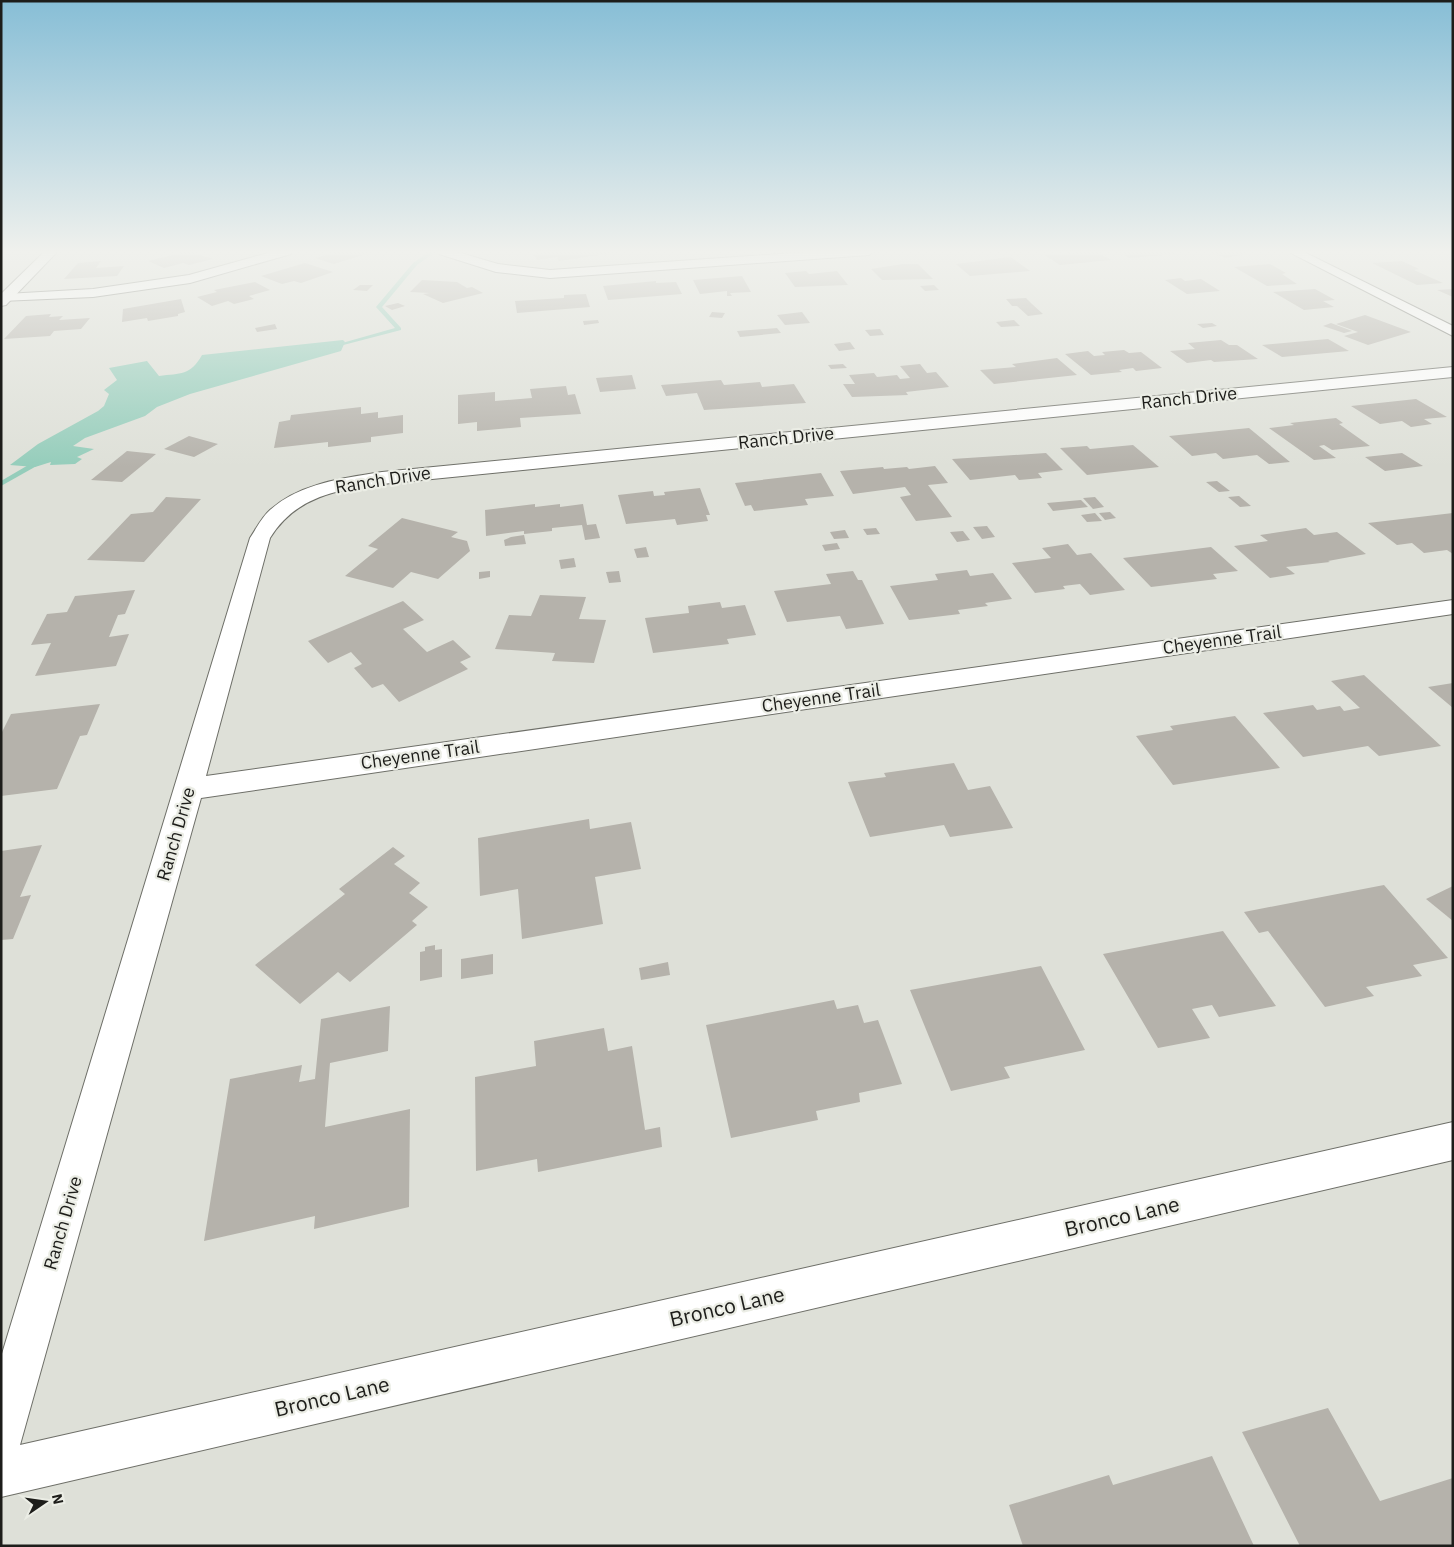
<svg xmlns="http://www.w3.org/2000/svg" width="1454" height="1547" viewBox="0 0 1454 1547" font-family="'IBM Plex Sans',sans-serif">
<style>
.water{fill:#95cdbb}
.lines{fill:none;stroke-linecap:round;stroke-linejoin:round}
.stream{fill:#95cdbb;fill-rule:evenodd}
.building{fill:#b5b2ab}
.minor-casing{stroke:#6e6f68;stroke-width:2}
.tertiary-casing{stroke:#6e6f68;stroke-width:2}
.minor{fill:#fff;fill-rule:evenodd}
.tertiary{fill:#fff;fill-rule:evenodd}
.labels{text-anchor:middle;stroke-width:4.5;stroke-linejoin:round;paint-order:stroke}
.street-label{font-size:18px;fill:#1d1d1a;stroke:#ebede5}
.near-street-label{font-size:21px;fill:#1d1d1a;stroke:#ebede5}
</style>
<rect width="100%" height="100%" fill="#dee0d8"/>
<path class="water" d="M 343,340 L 345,342 L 341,351 L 190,394 L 157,407 L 145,416 L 85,438 L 73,446 L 94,449 L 77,457 L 82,459 L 75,464 L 50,465 L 51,462 L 35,467 L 10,465 L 38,444 L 98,411 L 104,406 L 109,394 L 104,390 L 117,380 L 109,368 L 147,361 L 159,376 C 181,373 190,376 202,355 Z"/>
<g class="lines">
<g class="stream">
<polygon points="429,252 434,253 417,265 382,307 401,328 401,330 328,349 328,347 395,328 376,307 413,263"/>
<polygon points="42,457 49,459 1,486 1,481"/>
</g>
</g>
<g class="building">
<polygon points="189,251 213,259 189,265 183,263 164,268 148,261"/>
<polygon points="376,251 334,264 315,258 337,252"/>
<polygon points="552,251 611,251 613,253 559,261 557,257 537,260 533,254"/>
<polygon points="1076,251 1095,251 1111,260 1060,265 1043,254 1081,253"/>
<polygon points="1117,251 1171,251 1177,254 1129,258"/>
<polygon points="1206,251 1239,251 1247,254 1226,258"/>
<polygon points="1011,257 1030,271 970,276 956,264"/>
<polygon points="101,261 96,268 124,266 117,276 64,279 78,263"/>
<polygon points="1402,261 1419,269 1414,270 1443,283 1417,285 1372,263"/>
<polygon points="305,263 333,272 301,283 294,281 282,284 261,276"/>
<polygon points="903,264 918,264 933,279 882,280 871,269"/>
<polygon points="1270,264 1286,273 1282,274 1297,284 1267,286 1234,267"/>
<polygon points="806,271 809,274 837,271 848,285 795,287 785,273"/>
<polygon points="742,276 751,292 730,293 732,296 727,296 727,291 700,294 693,280"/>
<polygon points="1181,278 1185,281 1201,279 1220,291 1187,294 1165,280"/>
<polygon points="422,280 457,282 467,288 472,287 483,293 443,303 423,294 430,293 410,292"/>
<polygon points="656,281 656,283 676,282 682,294 608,300 603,286"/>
<polygon points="255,282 270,290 249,296 254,299 234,304 228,301 212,306 197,297 217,292 214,290"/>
<polygon points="360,285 373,285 367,291 353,290"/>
<polygon points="934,285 939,290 925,291 920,286"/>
<polygon points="1315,289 1335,300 1323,301 1334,307 1304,310 1273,292"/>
<polygon points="1453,289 1453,297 1437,290"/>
<polygon points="586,294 590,307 517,313 515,301 564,298 564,295"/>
<polygon points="1026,298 1032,304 1043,314 1028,316 1017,306 1012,306 1006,299"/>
<polygon points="181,299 185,312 178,314 178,316 148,321 147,318 122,322 123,309"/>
<polygon points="398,303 405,306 392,310 385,306"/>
<polygon points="712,312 725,313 722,318 709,317"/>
<polygon points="802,312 810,323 785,325 777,315"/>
<polygon points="51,314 49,317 63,316 59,320 90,318 81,329 54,331 50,336 4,339 26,316"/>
<polygon points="1365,315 1411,332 1368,345 1344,336 1358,332 1336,324"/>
<polygon points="598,320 599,323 584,325 583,321"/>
<polygon points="1014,320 1020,326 1001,327 996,322"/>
<polygon points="1212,323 1217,326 1203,328 1197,324"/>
<polygon points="1331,323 1352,331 1344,333 1323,326"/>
<polygon points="275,324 277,329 257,332 255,328"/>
<polygon points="777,328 781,333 740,337 737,331"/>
<polygon points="880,329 884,335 870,336 865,330"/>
<polygon points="1328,339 1349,351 1282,357 1262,345"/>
<polygon points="1221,340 1229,345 1237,345 1258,359 1214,362 1211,360 1187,363 1170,351 1195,349 1188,343"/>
<polygon points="850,342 855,349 839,351 834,344"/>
<polygon points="1124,350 1129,353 1141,352 1162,368 1136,371 1133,368 1119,370 1122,372 1091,375 1065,354 1088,351 1094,356 1105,355 1102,352"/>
<polygon points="1057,358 1077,375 994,384 980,370 1016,367 1012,364"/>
<polygon points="843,364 847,368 831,369 828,365"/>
<polygon points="920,364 927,373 936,372 949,387 906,392 908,395 852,397 843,384 855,384 849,375 874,373 877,377 897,375 900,379 910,378 900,366"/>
<polygon points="632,375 636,389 600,392 596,378"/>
<polygon points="721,380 724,385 760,382 762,387 794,384 806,403 704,410 697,393 666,396 661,385"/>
<polygon points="566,386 568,395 575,394 581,414 520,418 521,427 477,431 477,422 458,424 458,395 495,392 495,401 532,398 530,389"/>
<polygon points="1416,399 1447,417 1424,419 1432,424 1411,427 1402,421 1380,424 1351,406"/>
<polygon points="361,407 361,414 378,412 378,418 403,415 403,433 371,437 371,442 328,447 328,442 274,448 279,422 290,420 291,415"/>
<polygon points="1336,418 1343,423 1339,424 1370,446 1332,450 1324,445 1319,446 1336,458 1314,460 1269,428 1294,425 1290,423"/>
<polygon points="1249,428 1290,462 1269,464 1257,455 1223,459 1216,453 1192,456 1169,436"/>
<polygon points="189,436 218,444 194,457 164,449"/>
<polygon points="1133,445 1159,467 1087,475 1060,448 1087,446 1090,449"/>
<polygon points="127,451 156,454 122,482 91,480"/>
<polygon points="1046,453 1063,470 1038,473 1042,478 1019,480 1015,475 970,480 952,459"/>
<polygon points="1402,453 1423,466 1385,471 1365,457"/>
<polygon points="935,466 948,483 928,485 952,517 916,521 900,497 911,495 905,487 853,494 840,471 883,467 884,469 907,467 909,469"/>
<polygon points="821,473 834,496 805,499 808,505 754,511 751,505 745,506 735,483"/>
<polygon points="1217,481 1230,491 1219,492 1206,482"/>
<polygon points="700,488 710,515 706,515 708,521 677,525 675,519 626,524 618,495 653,491 654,496 665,495 664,492"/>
<polygon points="1239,496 1251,506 1240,507 1228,497"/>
<polygon points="166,497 201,499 144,562 87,560 131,514 153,512"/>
<polygon points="1095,497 1104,507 1093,509 1083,498"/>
<polygon points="1081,500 1088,507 1053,511 1047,503"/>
<polygon points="535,504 535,507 560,504 560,507 583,504 587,525 596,524 600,538 585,540 582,525 552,528 552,531 524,534 524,531 486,536 485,510"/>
<polygon points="1110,512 1116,518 1105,520 1099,513"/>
<polygon points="1095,513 1102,521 1087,522 1081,515"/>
<polygon points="1453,513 1453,554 1447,550 1424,553 1412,543 1397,545 1368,523"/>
<polygon points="402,518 458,532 451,537 467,541 470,551 438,579 411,572 393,588 345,576 378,549 368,546"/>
<polygon points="987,526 995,537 982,539 973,527"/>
<polygon points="876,528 880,534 867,535 863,529"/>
<polygon points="1306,528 1314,535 1337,532 1366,554 1328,561 1330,562 1286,567 1295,574 1270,578 1234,546 1268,541 1260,535"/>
<polygon points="845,530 849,538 834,539 830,532"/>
<polygon points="963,531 970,540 957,542 950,532"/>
<polygon points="524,535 526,544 505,546 504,540 511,537"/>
<polygon points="837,543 840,549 825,551 822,545"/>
<polygon points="1068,544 1077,555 1091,553 1125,590 1090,595 1080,584 1063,586 1065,589 1035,593 1012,563 1051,558 1042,548"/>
<polygon points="646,547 649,557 637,558 634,549"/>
<polygon points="1211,547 1238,571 1213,574 1217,579 1151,587 1123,558"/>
<polygon points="574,558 576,567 561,569 559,560"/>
<polygon points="967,570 970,576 993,573 1012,599 985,603 988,606 958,610 960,614 909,620 890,586 938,580 935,574"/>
<polygon points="490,571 490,577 479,579 479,572"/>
<polygon points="619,571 621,582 609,583 606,572"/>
<polygon points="853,571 858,580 862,580 884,624 846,629 840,616 787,622 774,591 831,584 826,574"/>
<polygon points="135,590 125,614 118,615 109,637 129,634 116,666 35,676 51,643 31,645 47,614 67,612 75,596"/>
<polygon points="540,595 586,597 579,619 606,620 594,663 552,661 555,653 495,649 509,615 531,616"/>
<polygon points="403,601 424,620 403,629 427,652 453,640 471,657 460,662 468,669 399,702 383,684 372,688 354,668 362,664 351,652 328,663 308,641"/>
<polygon points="720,602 722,608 745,605 756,635 727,639 729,644 653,653 645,618 689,613 688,606"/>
<polygon points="1364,675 1441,746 1379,756 1368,746 1303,757 1263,713 1313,705 1317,710 1340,706 1344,711 1360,708 1331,681"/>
<polygon points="1453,683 1453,708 1428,687"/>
<polygon points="100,704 87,735 80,736 57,789 1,796 1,734 11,714"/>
<polygon points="1235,716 1280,768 1173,785 1136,736 1173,730 1170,726"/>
<polygon points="954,763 968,790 990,786 1013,828 950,837 944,825 870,837 848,782 886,777 884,773"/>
<polygon points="589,819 590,829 631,822 641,869 595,877 603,924 522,939 518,889 480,896 478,838"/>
<polygon points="42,845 20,897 31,895 13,939 1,940 1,851"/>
<polygon points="393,847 405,856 394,864 420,883 409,893 428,907 412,921 417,925 350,982 338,972 300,1004 255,965 345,894 339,889"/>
<polygon points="1384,885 1448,958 1413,965 1422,976 1366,987 1374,996 1325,1007 1268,931 1259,933 1244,912"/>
<polygon points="1453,886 1453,921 1426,899"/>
<polygon points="1223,931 1276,1006 1219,1017 1212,1005 1192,1009 1210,1038 1158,1048 1103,954"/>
<polygon points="435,945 435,950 442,949 442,977 420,981 420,952 425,951 425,947"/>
<polygon points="493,954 493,974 461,979 461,959"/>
<polygon points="668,962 670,975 641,980 639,968"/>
<polygon points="1041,966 1085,1050 1004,1067 1010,1078 951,1091 910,990"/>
<polygon points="834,1000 837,1009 858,1005 864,1023 878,1020 902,1084 859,1093 860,1102 816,1111 818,1120 731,1138 706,1025"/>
<polygon points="390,1006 388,1051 330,1063 325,1127 410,1109 409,1207 314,1229 315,1216 204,1241 230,1079 302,1065 299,1082 315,1079 321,1019"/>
<polygon points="604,1028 608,1051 632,1046 645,1130 660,1127 662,1147 538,1172 537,1159 476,1171 475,1077 536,1066 534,1041"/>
<polygon points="1328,1408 1380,1501 1453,1478 1453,1546 1300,1546 1242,1432"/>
<polygon points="1212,1456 1254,1546 1023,1546 1009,1505 1109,1475 1113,1485"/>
</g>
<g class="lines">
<g class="minor-casing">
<g id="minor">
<polygon points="275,251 293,251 291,254 190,283 93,297 1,301 1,295 6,294 93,289 189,275"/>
<polygon points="437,251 454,251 498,264 550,270 823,251 875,251 869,255 550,278 496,272 439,254"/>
<polygon points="1287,251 1302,251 1453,326 1453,336"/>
<path d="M 1453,367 L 1453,377 L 382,484 C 337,490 296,496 270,538 L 206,776 L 1453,600 L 1453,614 L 201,798 L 20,1445 L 1453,1122 L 1453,1160 L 1,1497 L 1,1357 L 250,538 C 256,529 262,517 270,510 C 300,483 344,478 382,472 Z"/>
</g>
</g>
<g class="tertiary-casing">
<polygon id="tertiary" points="45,251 58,251 6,305 1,306 1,294"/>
</g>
<use href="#minor" class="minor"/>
<use href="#tertiary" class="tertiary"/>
</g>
<linearGradient id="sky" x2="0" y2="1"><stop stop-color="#87bed6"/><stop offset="0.54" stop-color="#f0f1ed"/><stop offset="1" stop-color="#f0f1ed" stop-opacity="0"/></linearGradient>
<rect width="1454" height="467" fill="url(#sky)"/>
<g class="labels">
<g class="street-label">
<text transform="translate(1189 398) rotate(-6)" y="6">Ranch Drive</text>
<text transform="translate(786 438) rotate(-6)" y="6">Ranch Drive</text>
<text transform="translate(383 480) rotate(-9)" y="6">Ranch Drive</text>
<text transform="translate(1222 640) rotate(-8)" y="6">Cheyenne Trail</text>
<text transform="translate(821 698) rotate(-8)" y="6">Cheyenne Trail</text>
<text transform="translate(420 755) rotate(-8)" y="6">Cheyenne Trail</text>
<text transform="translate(176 834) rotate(-74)" y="6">Ranch Drive</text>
<text transform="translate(63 1223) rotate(-74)" y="6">Ranch Drive</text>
</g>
<g class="near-street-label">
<text transform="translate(1122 1217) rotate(-13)" y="7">Bronco Lane</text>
<text transform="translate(727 1307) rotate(-13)" y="7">Bronco Lane</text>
<text transform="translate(332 1397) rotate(-13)" y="7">Bronco Lane</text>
</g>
</g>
<rect width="1454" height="1547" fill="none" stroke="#1d1d1a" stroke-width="5"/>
<g transform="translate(45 1502) rotate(77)" stroke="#ebede5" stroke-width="4" paint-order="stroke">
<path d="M0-4L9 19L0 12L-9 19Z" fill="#1d1d1a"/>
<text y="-8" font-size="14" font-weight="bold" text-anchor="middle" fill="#1d1d1a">N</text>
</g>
</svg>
